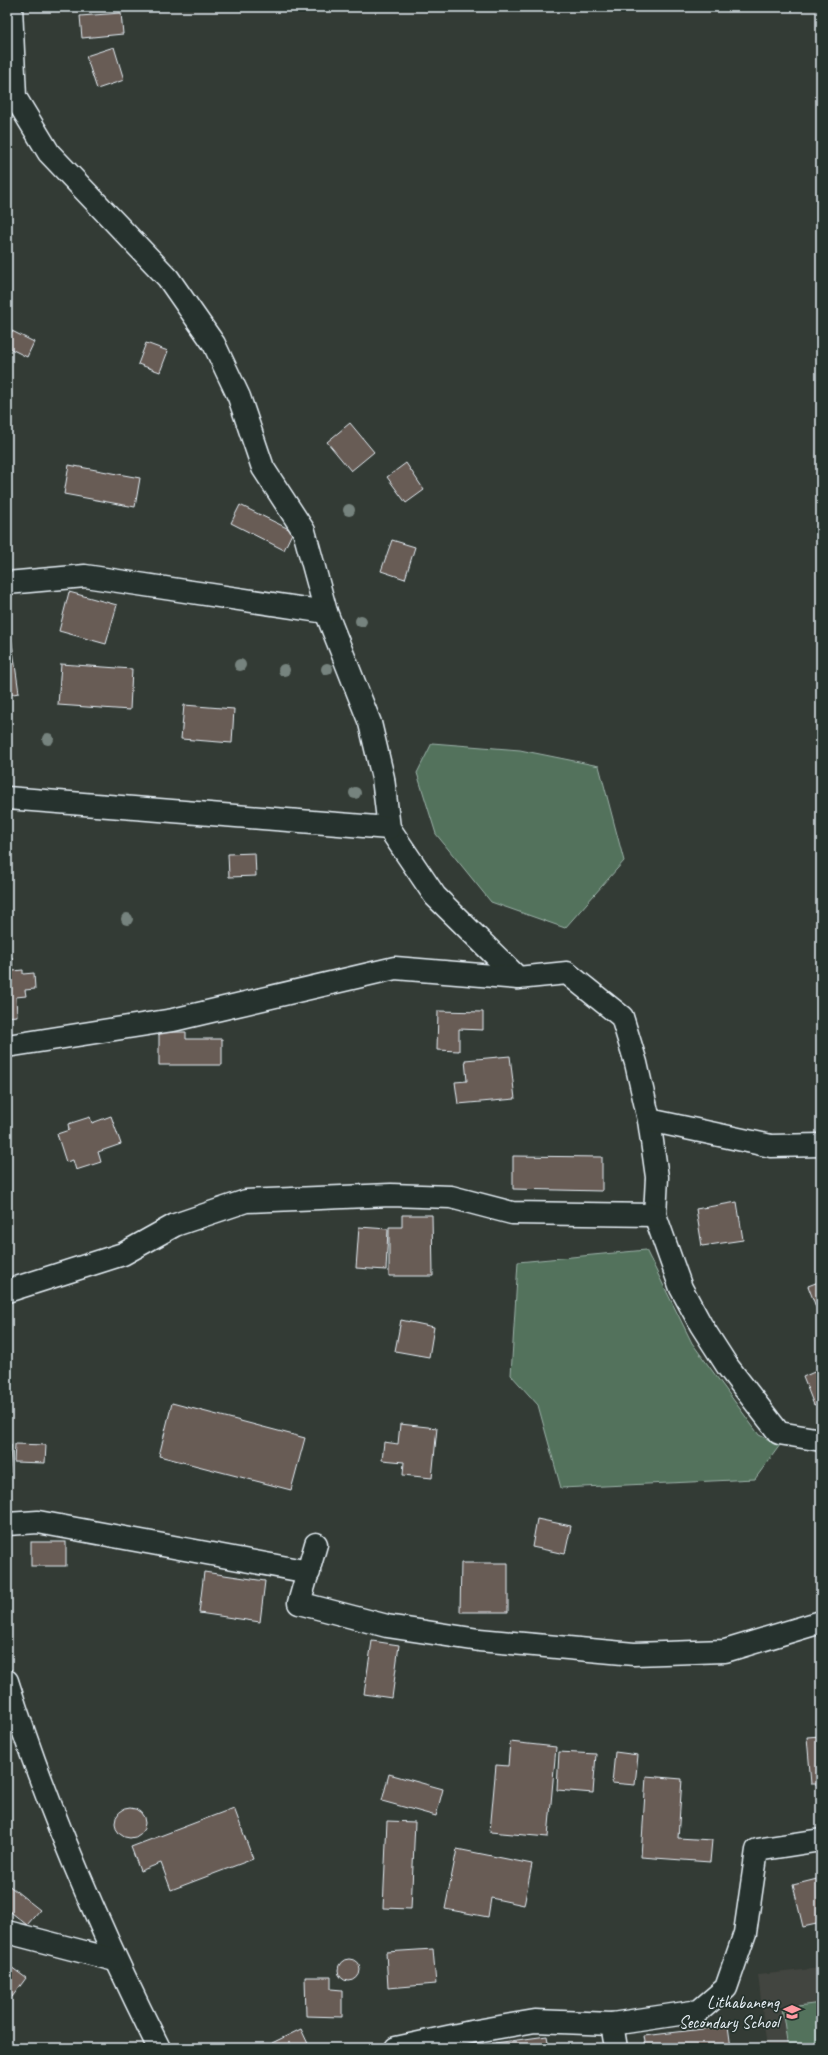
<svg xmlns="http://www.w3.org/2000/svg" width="828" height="2055" viewBox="0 0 828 2055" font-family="Caveat,sans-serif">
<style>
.built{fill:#43453f}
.green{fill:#52725b;stroke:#9db2aa}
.building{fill:#675b55;stroke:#e8f1f8}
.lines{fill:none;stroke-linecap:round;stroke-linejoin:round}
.minor-casing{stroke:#e8f1f8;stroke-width:25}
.minor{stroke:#26332d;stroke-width:22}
.tree{fill:#76837e}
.labels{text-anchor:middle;stroke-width:3.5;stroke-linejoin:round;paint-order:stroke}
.poi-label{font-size:17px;fill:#e8f1f8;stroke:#26332d;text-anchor:end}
</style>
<rect width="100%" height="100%" fill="#333b35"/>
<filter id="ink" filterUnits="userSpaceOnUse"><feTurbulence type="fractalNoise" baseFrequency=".025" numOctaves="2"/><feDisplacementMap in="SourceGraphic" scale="8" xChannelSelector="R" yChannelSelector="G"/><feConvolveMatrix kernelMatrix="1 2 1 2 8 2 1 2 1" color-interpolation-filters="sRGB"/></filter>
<g filter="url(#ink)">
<polygon class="built" points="821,1968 821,2048 767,2048 758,1975"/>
<g class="green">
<polygon points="432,743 520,750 599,766 624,861 565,928 491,902 436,834 417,773"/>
<polygon points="646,1250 692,1343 759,1435 780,1445 755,1479 561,1488 538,1405 511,1375 518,1262"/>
<polygon points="821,2003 821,2048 788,2048 782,2008"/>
</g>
<g class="building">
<polygon points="121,13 123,34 82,38 80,16"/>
<polygon points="114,47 124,80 97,89 86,56"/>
<polygon points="10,330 34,342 27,357 7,347 7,335"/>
<polygon points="146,343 168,351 160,372 138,364"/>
<polygon points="350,423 374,452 351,471 327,442"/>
<polygon points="406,463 424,490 406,503 387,477"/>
<polygon points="69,465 140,478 135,507 64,494"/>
<polygon points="240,505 293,531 284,550 231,523"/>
<polygon points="392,540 415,547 405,579 381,571"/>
<polygon points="69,592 117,605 106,644 59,631"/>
<polygon points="7,636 11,636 19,693 7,695"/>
<polygon points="61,664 132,669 130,710 58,705"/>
<polygon points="184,705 234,709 232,743 181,739"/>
<polygon points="255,853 256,876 229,877 228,854"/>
<polygon points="7,957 12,957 13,971 23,970 23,974 34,973 35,989 25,990 26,996 16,997 17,1016 7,1017"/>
<polygon points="438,1011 483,1012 483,1030 459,1029 459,1051 437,1050"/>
<polygon points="159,1032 186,1032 186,1039 222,1039 222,1065 159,1065"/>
<polygon points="510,1056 515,1099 458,1104 455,1082 467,1081 465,1060"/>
<polygon points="111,1116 121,1144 98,1152 101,1162 76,1170 73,1160 66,1162 57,1134 69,1130 68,1124 90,1117 92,1123"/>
<polygon points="513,1156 602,1157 602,1191 513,1189"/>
<polygon points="737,1202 743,1240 702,1246 696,1209"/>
<polygon points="402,1215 432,1215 433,1276 389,1276 389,1227 402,1227"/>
<polygon points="359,1227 388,1229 386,1270 356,1268"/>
<polygon points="821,1281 821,1320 808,1286"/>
<polygon points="401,1320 434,1327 429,1357 395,1351"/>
<polygon points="821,1369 821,1402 814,1405 803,1377"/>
<polygon points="172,1403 305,1438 291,1490 159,1456"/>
<polygon points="400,1424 437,1428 432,1478 403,1475 404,1462 382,1460 384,1442 398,1444"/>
<polygon points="7,1444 11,1445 9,1477 7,1477"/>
<polygon points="15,1444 46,1445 45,1463 14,1462"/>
<polygon points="537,1519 571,1526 565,1554 532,1547"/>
<rect x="31" y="1542" width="35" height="24"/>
<polygon points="461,1563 508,1563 508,1612 460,1612"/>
<polygon points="204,1572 265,1581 260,1622 199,1613"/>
<polygon points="372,1641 399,1645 392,1698 364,1694"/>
<polygon points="821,1736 821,1784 811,1784 807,1737"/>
<polygon points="510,1742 556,1747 548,1837 490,1832 496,1765 508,1766"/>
<polygon points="559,1752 596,1754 593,1793 557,1790"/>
<polygon points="615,1752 638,1755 635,1785 612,1783"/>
<polygon points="389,1774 443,1789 436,1816 382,1801"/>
<polygon points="646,1776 682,1779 678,1838 712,1840 710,1862 641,1857"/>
<circle cx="130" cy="1823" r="15"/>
<polygon points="234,1808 253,1859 171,1890 161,1863 140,1871 131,1847"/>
<polygon points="387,1821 415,1822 411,1909 383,1908"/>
<polygon points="457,1849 532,1864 524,1905 491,1898 488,1917 445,1909"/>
<polygon points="821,1878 821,1923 803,1927 793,1885"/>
<polygon points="7,1884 40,1910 27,1925 7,1909"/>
<polygon points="433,1949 436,1984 388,1988 386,1952"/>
<circle cx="349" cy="1970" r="11"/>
<polygon points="7,1964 26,1978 12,1997 7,1994"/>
<polygon points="305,1977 331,1977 331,1989 342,1990 342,2017 306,2016"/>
<polygon points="728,2026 731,2048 646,2048 644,2036"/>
<polygon points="301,2029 310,2048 274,2048 272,2043"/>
<polygon points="547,2036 549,2048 495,2048 495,2043"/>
</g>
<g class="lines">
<g class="minor-casing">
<g id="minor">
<polyline points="11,7 15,97 49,153 168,278 214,344 239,397 263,468 304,531 326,612 370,723 383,778 389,828 435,896 518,978 567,973 622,1017 636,1063 649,1120 657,1177 655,1215 681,1288 701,1325 728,1367 779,1433 821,1440"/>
<polyline points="7,583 85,576 326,612"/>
<polyline points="7,798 389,828"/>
<polyline points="7,1046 173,1020 395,968 518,978"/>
<polyline points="649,1120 771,1146 821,1145"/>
<polyline points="7,1291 123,1254 175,1225 246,1201 391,1195 451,1197 512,1213 655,1215"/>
<polyline points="7,1524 38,1522 309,1572"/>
<polyline points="316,1544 299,1603 387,1626 479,1640 634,1654 725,1651 821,1622"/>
<path d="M 7,1681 C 47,1809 99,1928 159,2048"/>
<polyline points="7,1932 115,1960"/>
<polyline points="612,2024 616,2048"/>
<polyline points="396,2048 471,2032 535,2021 612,2024 699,2011 726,1988 745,1933 757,1850 821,1840"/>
</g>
</g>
<use href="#minor" class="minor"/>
</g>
<g class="tree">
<circle cx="349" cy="510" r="6"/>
<circle cx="361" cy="621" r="6"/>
<circle cx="240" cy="665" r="6"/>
<circle cx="327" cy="669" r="6"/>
<circle cx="284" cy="670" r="6"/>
<circle cx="48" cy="739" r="6"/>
<circle cx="355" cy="793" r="6"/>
<circle cx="127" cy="919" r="6"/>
</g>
</g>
<defs>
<g id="school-bare" transform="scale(1.38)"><path d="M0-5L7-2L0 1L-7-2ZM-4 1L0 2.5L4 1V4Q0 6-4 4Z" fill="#ff9aa2" stroke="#26332d" stroke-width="2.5" paint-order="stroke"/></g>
</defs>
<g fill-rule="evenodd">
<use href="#school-bare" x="792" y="2012"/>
</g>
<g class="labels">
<g class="poi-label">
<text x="779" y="2008">Lithabaneng<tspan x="779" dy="20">Secondary School</tspan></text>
</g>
</g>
<rect width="828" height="2055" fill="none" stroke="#26332d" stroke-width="24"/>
<rect x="12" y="12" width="804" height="2031" fill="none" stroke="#e8f1f8" stroke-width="1.5" filter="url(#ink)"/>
</svg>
